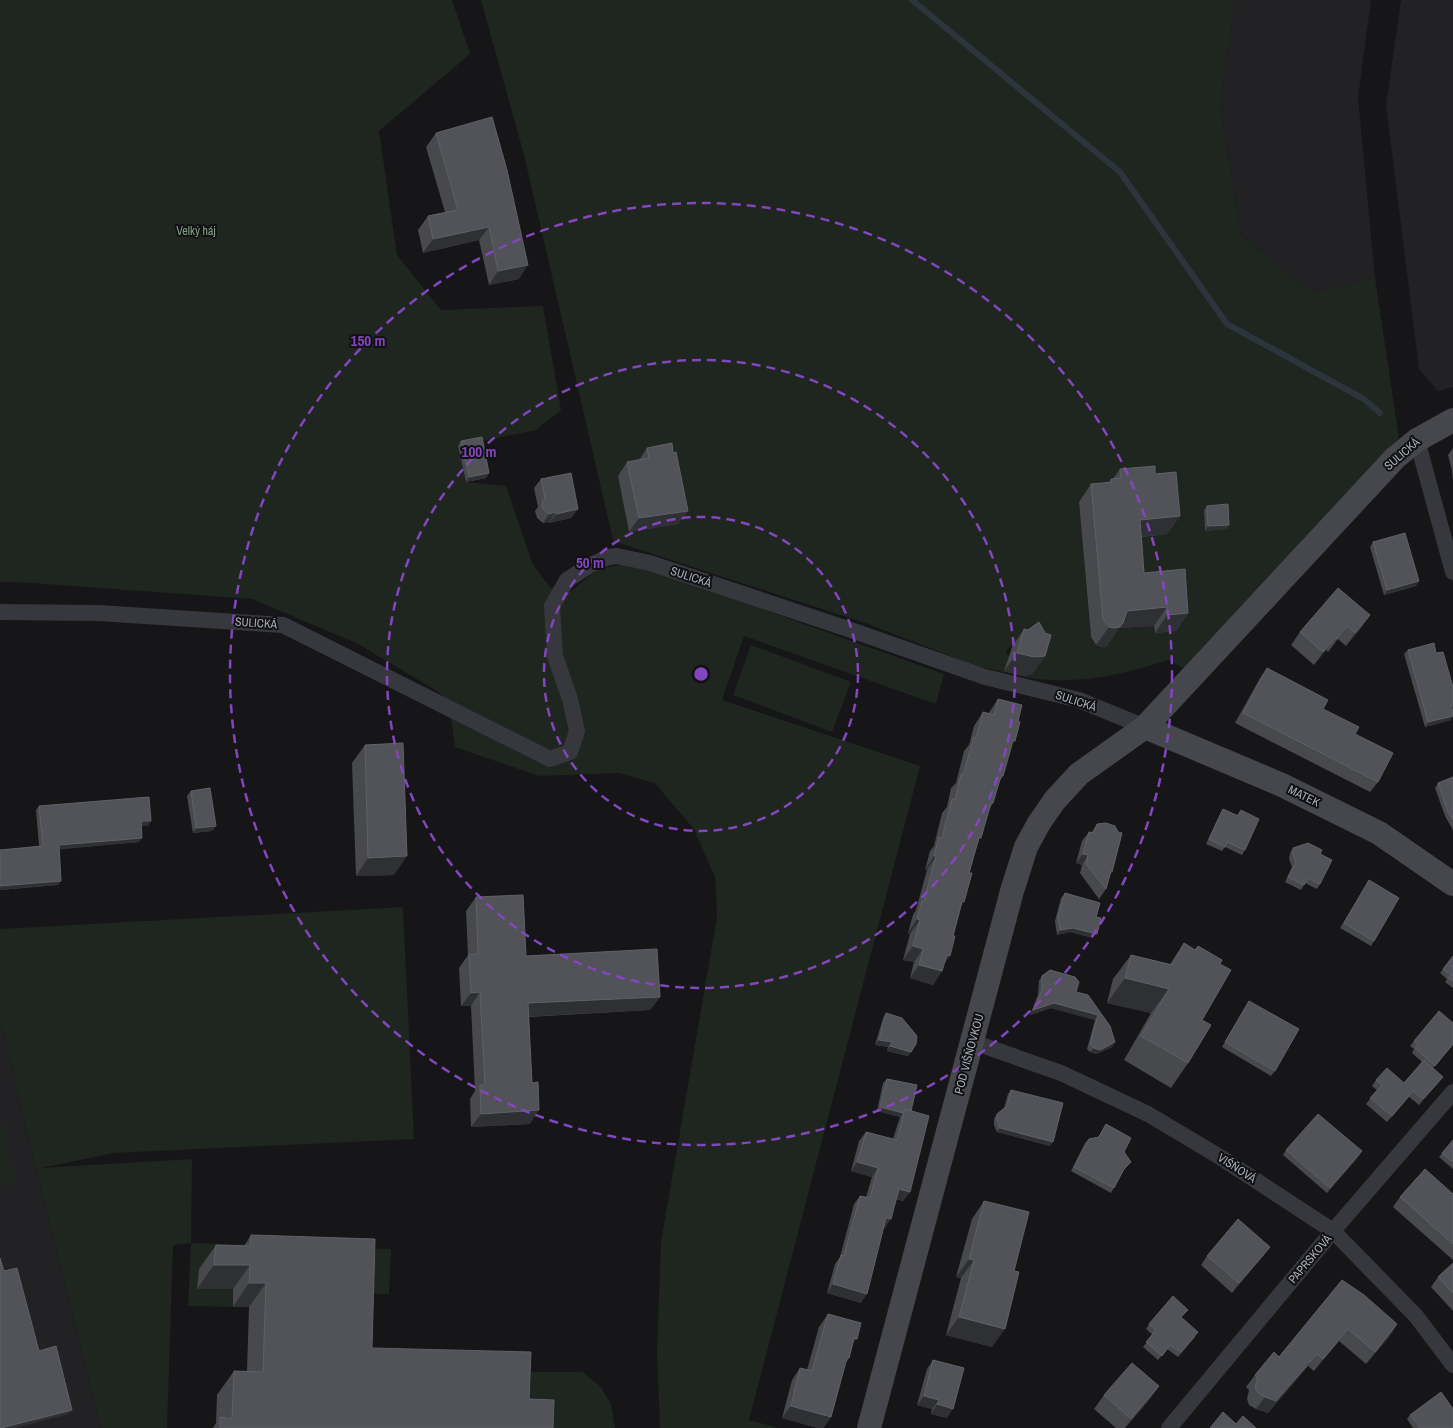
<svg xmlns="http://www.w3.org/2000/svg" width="1453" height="1428" viewBox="0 0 1453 1428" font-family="'Archivo Narrow',sans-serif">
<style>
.built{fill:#222225}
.green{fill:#1e261f;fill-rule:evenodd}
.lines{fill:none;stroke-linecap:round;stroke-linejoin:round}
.stream{stroke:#2c353c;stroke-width:6}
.street{stroke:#37383d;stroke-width:16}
.secondary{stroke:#45474d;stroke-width:24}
.wall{fill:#47494d}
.shaded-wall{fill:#2f3033}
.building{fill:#525359;stroke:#5f6168}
.ring{fill:none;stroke:#8446be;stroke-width:2.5;stroke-dasharray:9 6}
.labels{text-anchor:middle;stroke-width:4;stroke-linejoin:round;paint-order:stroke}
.park-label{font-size:12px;fill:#7fa381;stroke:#111113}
.street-label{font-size:12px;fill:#a8adb8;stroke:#111113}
.centre{fill:#8446be;stroke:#111113;stroke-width:2.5}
.ring-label{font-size:15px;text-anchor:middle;font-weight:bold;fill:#8446be;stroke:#111113;stroke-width:4;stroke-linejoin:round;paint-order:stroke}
</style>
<rect width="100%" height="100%" fill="#161618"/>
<g class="built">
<polygon points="1235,0 1371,0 1358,97 1375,278 1311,292 1241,235 1220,105"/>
<polygon points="1401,0 1453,0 1453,387 1438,391 1419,369 1386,105"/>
<polygon points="0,1019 36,1169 101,1428 0,1428"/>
</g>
<g class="green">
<polygon points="0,0 452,0 470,54 379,131 397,255 441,310 543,306 561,410 536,430 458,446 466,482 506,486 533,565 550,587 570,592 598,569 633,563 944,674 936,704 744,636 722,700 920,766 749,1420 779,1428 660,1428 657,1351 661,1242 717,917 715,877 693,828 655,783 619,773 539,776 455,747 449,702 437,691 358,644 252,599 18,582 0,582"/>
<path d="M 481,0 L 1235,0 L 1220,105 L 1241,235 L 1311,292 L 1375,278 L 1399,438 L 1183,668 L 1168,660 C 1132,672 1091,682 1053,680 C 1043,680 1033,678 1023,677 L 1024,673 L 1029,674 L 1033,672 L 1038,654 L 1030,651 L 1028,644 L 1023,643 L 1019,646 L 1018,649 L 1011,647 L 1008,648 L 1006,653 L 1009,654 L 1006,668 L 1008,673 L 976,666 L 868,624 L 619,543 L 614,544 L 524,155 ZM 662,457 L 664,467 L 667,466 L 671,485 L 669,485 L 678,524 L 629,532 L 625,513 L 628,512 L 625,493 L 621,494 L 618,476 L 639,472 L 638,461 ZM 1142,485 L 1143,492 L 1163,490 L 1167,534 L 1114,539 L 1115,546 L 1122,546 L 1123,552 L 1129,553 L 1131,576 L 1125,577 L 1126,584 L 1118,585 L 1119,592 L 1172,587 L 1176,631 L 1155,633 L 1154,626 L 1112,629 L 1112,634 L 1109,644 L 1099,646 L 1093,642 L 1090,630 L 1079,502 L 1099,500 L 1099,497 L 1108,496 L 1108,487 ZM 1224,509 L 1226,529 L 1205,531 L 1204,511 Z"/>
<polygon points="751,645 851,682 832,732 733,695"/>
<polygon points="403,907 414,1139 114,1153 41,1168 192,1159 191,1243 391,1249 389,1294 357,1293 233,1307 188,1306 191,1243 173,1245 167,1428 101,1428 36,1169 0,1019 0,929"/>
<polygon points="0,1114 16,1182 0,1187"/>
<polygon points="515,1372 582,1372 600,1386 611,1404 615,1428 537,1428"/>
</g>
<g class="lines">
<polyline class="stream" points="912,0 1120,172 1227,324 1364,399 1380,413"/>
<g class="street">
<polyline points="1417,440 1453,572"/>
<polyline points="0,612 99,613 283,625 550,759 570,752 577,731 570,699 555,656 552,606 567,580 590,565 609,557 617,556 650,563 851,630 985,677 1079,700 1145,727"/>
<polyline points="973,1042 1061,1073 1148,1114 1220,1157 1333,1231 1416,1316 1453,1365"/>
<polyline points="1169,1428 1333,1231 1453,1092"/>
</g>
<g class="secondary">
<polyline points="1145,727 1282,785 1379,833 1453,884"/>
<polyline points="869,1428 1012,891 1026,847 1039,823 1055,800 1079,774 1145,727 1395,458 1417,440 1453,420"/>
</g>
</g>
<g class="wall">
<polygon points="436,133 519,279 489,285 479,240 423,253 418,230 428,216 445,212 426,147"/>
<polygon points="461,441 489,473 486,478 466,482 458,446"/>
<polygon points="647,448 673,453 688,511 678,524 629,532 618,476 627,462 639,460"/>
<polygon points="1453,448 1453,481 1452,471 1448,455"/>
<polygon points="1120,469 1155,474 1180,516 1167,534 1142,537 1144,573 1188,613 1176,631 1155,633 1154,626 1119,628 1107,646 1102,647 1096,645 1091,637 1079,502 1091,484 1108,483 1111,479 1113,479"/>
<polygon points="541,479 578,509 571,518 549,523 549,522 543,523 537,518 535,511 538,507 534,488"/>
<polygon points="1207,506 1229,525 1226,529 1205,531 1204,510"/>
<polygon points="1373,542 1416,586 1384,595 1370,547"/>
<polygon points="1370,615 1361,628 1346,646 1338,639 1328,652 1326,650 1314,665 1291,645 1300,632"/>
<polygon points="1024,629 1045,656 1032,674 1022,676 1004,671 1012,647"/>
<polygon points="1408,650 1436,653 1453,687 1453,707 1452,707 1451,720 1425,727 1404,654"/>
<polygon points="1267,668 1323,709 1355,734 1378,782 1370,792 1235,723 1260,678"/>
<polygon points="998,699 1011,747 1003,776 999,782 993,803 989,810 977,845 942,971 933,985 910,978 914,962 903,960 910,934 908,933 913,915 916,910 927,870 925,870 930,851 934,846 942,813 947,807 951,788 956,783 964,751 969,745 974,726 983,712 988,714"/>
<polygon points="365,745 394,875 356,876 352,763"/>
<polygon points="1453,777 1453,830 1445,816 1435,788 1438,783"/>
<polygon points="191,791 216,826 212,831 193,833 187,796"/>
<polygon points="39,806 148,826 142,826 139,842 59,849 61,881 58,885 0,890 0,850 39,846 36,810"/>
<polygon points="1223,809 1237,815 1241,810 1245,850 1242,855 1225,847 1222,851 1206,844 1220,814"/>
<polygon points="1097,824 1112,872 1109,876 1106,889 1099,899 1080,873 1082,865 1076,863 1082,841 1089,832 1091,833"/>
<polygon points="1293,848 1320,854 1320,884 1317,889 1305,883 1301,890 1285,882 1292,867 1289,859 1290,853"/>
<polygon points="1369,880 1374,941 1371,946 1340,928"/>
<polygon points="1065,893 1096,917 1093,938 1070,932 1057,935 1055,921 1061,898"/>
<polygon points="476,897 526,956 660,997 650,1010 529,1017 530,1124 471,1127 470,1099 475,1091 471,1006 461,1006 459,968 468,955 466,911"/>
<polygon points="1184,943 1220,964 1188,1063 1171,1088 1124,1060 1151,1013 1107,1003 1113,979 1131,955 1170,964"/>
<polygon points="1453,956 1453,988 1445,982 1447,979 1440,973"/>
<polygon points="1042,976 1076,992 1088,995 1112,1047 1096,1054 1090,1052 1087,1049 1095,1020 1051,1008 1030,1015 1038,995 1039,981"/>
<polygon points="1249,1001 1275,1071 1271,1076 1222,1047"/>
<polygon points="886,1013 916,1044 908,1056 887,1051 888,1047 875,1045 883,1018"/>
<polygon points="1453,1023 1453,1045 1433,1068 1438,1083 1419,1105 1409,1097 1387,1122 1366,1104 1377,1090 1372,1086 1376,1080 1404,1083 1422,1062 1412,1053 1414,1049 1410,1046 1414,1041"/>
<polygon points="887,1079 911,1111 910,1192 903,1201 896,1199 885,1228 883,1228 861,1303 827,1293 835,1264 840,1257 854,1204 860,1196 866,1197 872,1177 851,1171 859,1141 866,1132 893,1139 900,1117 877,1111 883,1083"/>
<polygon points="1011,1090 1050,1146 997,1132 994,1125 994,1119 997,1114 1004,1108 1008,1094"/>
<polygon points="1106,1124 1131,1162 1122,1172 1111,1193 1071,1171 1085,1143 1089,1139 1098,1137"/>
<polygon points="1453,1140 1453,1169 1439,1157"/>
<polygon points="1286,1150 1359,1156 1327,1193 1283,1155"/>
<polygon points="1453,1194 1453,1260 1393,1207 1400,1197"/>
<polygon points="984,1201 992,1347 946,1335 961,1278 956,1277 972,1219"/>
<polygon points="251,1235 372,1348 529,1399 553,1428 213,1428 216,1423 217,1395 234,1371 247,1371 249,1307 233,1307 233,1289 197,1289 199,1269 216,1245 244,1246"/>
<polygon points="1270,1247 1263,1256 1232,1293 1201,1265 1207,1256"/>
<polygon points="1453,1263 1453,1311 1431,1287 1438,1277"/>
<polygon points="1342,1280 1397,1324 1389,1337 1366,1364 1339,1341 1314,1371 1308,1366 1268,1413 1256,1409 1249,1405 1247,1399 1249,1390 1246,1387 1255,1375 1279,1357"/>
<polygon points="828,1314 852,1345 849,1358 845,1364 831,1417 823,1428 818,1428 782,1418 792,1380 800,1368 807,1370 819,1327"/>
<polygon points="1182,1318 1195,1337 1178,1357 1167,1349 1158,1360 1143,1347 1153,1335 1146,1329 1149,1324"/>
<polygon points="933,1360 947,1418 931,1414 932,1409 917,1405 927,1369"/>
<polygon points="1159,1386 1149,1400 1125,1428 1116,1428 1094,1409 1104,1395"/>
<polygon points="1410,1415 1453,1428 1413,1428 1407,1419"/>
</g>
<g class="shaded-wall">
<polygon points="489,227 479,240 423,253 433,239"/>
<polygon points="528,265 519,279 489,285 498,271"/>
<polygon points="489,473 486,478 466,482 469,477"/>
<polygon points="578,509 571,518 549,523 556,514"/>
<polygon points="688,511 678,524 629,532 639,518"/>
<polygon points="556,512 549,522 543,523 549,514"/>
<polygon points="1180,516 1167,534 1128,538 1140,520"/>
<polygon points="1229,525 1226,529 1205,531 1208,526"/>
<polygon points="1419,581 1416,586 1384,595 1387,590"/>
<polygon points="1167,607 1154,626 1119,628 1107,646 1102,647 1096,645 1109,627 1127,611"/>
<polygon points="1188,613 1176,631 1155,633 1167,615"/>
<polygon points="1370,615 1361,628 1346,646 1355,633"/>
<polygon points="1347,626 1338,639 1328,652 1337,639"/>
<polygon points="1335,638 1326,650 1314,665 1323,652"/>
<polygon points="1017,653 1045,656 1032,674 1022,676 1004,671"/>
<polygon points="1453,716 1451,720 1425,727 1428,722"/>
<polygon points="141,821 151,821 148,826 138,826"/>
<polygon points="216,826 212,831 193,833 196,828"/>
<polygon points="142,838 139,842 55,850 59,845"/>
<polygon points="1083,854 1088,855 1082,865 1076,863"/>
<polygon points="407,856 394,875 356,876 368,858"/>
<polygon points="934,856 936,856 927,870 925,870"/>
<polygon points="61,881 58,885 0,890 0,886"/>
<polygon points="917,919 920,920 910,934 908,933"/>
<polygon points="1073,928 1097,934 1093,938 1070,932 1057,935 1060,930"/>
<polygon points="913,946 923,949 914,962 903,960"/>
<polygon points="947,955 950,956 940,969"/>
<polygon points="919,965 942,971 933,985 910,978"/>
<polygon points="1125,978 1169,989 1151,1013 1107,1003"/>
<polygon points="480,992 471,1006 461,1006 471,993"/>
<polygon points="660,997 650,1010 519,1017 528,1003"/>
<polygon points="1054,1003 1098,1015 1095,1020 1051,1008 1030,1015 1033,1010"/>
<polygon points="879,1040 892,1042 888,1047 875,1045"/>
<polygon points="1115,1042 1112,1047 1096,1054 1090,1052 1094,1048"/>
<polygon points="890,1046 911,1052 908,1056 887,1051"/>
<polygon points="1443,1077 1438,1083 1419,1105 1423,1099"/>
<polygon points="1413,1091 1409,1097 1387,1122 1392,1116"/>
<polygon points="880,1107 903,1113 900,1117 877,1111"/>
<polygon points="539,1110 530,1124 471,1127 481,1114"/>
<polygon points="1000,1128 1053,1142 1050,1146 997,1132"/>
<polygon points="1362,1151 1359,1156 1327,1193 1330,1188"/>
<polygon points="857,1162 878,1168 872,1177 851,1171"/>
<polygon points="899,1189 910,1192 903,1201 893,1198"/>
<polygon points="886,1218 891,1219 885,1228 880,1227"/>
<polygon points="1270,1247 1263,1256 1232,1293 1239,1283"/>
<polygon points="969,1259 974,1260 961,1278 956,1277"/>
<polygon points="214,1265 250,1265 233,1289 197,1289"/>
<polygon points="249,1283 266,1283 249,1307 233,1307"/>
<polygon points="833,1284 867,1294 861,1303 827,1293"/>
<polygon points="959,1317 1005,1329 992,1347 946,1335"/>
<polygon points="1397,1324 1389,1337 1366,1364 1375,1352"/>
<polygon points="1348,1329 1339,1341 1314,1371 1323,1359"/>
<polygon points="1317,1354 1308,1366 1268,1413 1256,1409 1265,1397"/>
<polygon points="1159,1386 1149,1400 1124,1428 1131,1419"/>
<polygon points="924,1396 939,1400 932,1409 917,1405"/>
<polygon points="937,1404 953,1409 947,1418 931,1414"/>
<polygon points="791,1406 831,1417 823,1428 818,1428 782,1418"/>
<polygon points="72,1410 68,1414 16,1428 1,1428"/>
</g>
<g class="building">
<polygon points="492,117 507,170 528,265 498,271 489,227 433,239 428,216 458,210 436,133"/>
<polygon points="482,437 489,473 469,477 461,441"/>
<polygon points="672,443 673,453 676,452 688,511 639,518 627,462 649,458 647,448"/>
<polygon points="1155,466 1155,474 1176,472 1180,516 1140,520 1144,573 1185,569 1188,613 1167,615 1167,607 1127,611 1123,623 1120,627 1115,628 1109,627 1103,619 1091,484 1112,482 1111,479 1121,478 1120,469"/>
<polygon points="571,473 578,509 556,514 556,512 549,514 543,509 542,502 545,498 541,479"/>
<polygon points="1228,504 1229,525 1208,526 1207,506"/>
<polygon points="1405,533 1419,581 1387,590 1373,542"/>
<polygon points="1338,588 1370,615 1355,633 1347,626 1337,639 1335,638 1323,652 1300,632"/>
<polygon points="1039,622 1045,633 1051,635 1045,656 1034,657 1017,653 1024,629 1028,630"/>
<polygon points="1434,643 1436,653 1443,652 1453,687 1453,703 1451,704 1453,712 1453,716 1428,722 1408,650"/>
<polygon points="1267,668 1328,700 1323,709 1359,727 1355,734 1393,753 1378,782 1243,713"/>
<polygon points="998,699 1022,705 1018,721 1020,722 1015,741 1013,741 1003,776 1001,776 993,803 991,803 981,838 979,838 969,873 972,873 964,902 962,902 953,936 955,936 950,956 947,955 942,971 919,965 923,949 913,946 920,920 917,919 922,901 924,901 936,856 934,856 939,837 942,838 952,799 955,800 961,775 963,775 974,737 976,738 983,712 994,715"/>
<polygon points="403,743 407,856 368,858 365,745"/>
<polygon points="1453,777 1453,820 1448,812 1438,783"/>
<polygon points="210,788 216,826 196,828 191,791"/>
<polygon points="149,797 151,821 141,821 142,838 59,845 61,881 0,886 0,850 43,846 39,806"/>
<polygon points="1223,809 1238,816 1241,810 1259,819 1245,850 1227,842 1225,847 1209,839"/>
<polygon points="1106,823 1115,826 1118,832 1122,833 1112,872 1111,871 1106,889 1086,864 1088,855 1083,854 1089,832 1094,833 1097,824"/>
<polygon points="1308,843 1322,850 1320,854 1332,860 1320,884 1308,878 1304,885 1288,877 1296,863 1293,854 1293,848"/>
<polygon points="1369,880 1399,898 1374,941 1344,923"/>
<polygon points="1065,893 1100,903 1096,917 1101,918 1097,934 1073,928 1060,930 1058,916"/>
<polygon points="523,895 526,956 657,949 660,997 528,1003 532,1083 538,1082 539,1110 481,1114 480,1085 485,1085 480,992 471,993 469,954 478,954 476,897"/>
<polygon points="1184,943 1195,950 1198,946 1222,960 1220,964 1231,970 1202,1020 1211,1025 1188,1063 1141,1036 1169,989 1125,978 1131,955 1172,965"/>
<polygon points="1453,956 1453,981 1448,978 1451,975 1443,969"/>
<polygon points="1050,970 1075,977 1079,982 1076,992 1088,995 1110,1026 1115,1042 1100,1050 1094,1048 1090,1044 1098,1015 1054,1003 1033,1010 1042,990 1042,976"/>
<polygon points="1249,1001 1299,1029 1275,1071 1225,1042"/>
<polygon points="1439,1011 1453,1023 1453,1044 1435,1066 1415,1048 1418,1045 1414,1041"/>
<polygon points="886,1013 902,1018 917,1036 916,1044 911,1052 890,1046 892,1042 879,1040"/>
<polygon points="1424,1060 1443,1077 1423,1099 1413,1091 1392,1116 1370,1098 1382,1085 1376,1080 1387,1068 1404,1083"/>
<polygon points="887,1079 917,1085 911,1111 905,1109 903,1113 880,1107"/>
<polygon points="1011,1090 1063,1103 1053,1142 1000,1128 997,1120 997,1114 1007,1106"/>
<polygon points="905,1109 929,1116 910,1192 899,1189 891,1219 886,1218 867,1294 833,1284 841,1255 844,1256 860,1196 870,1198 878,1168 857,1162 866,1132 897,1140"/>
<polygon points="1318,1114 1362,1151 1330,1188 1286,1150"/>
<polygon points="1106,1124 1131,1138 1124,1152 1131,1162 1124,1169 1114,1188 1074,1167 1089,1139 1099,1137"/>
<polygon points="1453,1140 1453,1162 1442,1153"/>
<polygon points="1425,1169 1453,1194 1453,1244 1400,1197"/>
<polygon points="984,1201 1029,1212 1014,1271 1019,1272 1005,1329 959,1317 974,1260 969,1259"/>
<polygon points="1238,1219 1270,1247 1239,1283 1207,1256"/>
<polygon points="251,1235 375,1239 372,1348 531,1352 529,1399 554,1400 553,1428 220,1428 220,1417 232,1419 234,1371 263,1372 266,1283 249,1283 250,1265 214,1265 216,1245 250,1246"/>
<polygon points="0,1258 4,1271 17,1268 39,1351 56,1346 72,1410 1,1428 0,1428"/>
<polygon points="1453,1263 1453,1293 1438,1277"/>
<polygon points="1342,1280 1364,1295 1397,1324 1375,1352 1348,1329 1323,1359 1317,1354 1276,1401 1265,1397 1258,1393 1255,1387 1258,1378 1255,1375 1274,1352 1279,1357"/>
<polygon points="1173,1296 1188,1310 1181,1317 1198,1332 1181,1352 1170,1345 1162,1356 1146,1342 1156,1330 1149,1324"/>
<polygon points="828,1314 861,1323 857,1339 854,1339 849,1358 847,1358 831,1417 791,1406 800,1368 812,1371"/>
<polygon points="933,1360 964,1368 953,1409 937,1404 939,1400 924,1396"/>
<polygon points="1132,1363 1159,1386 1131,1419 1104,1395"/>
<polygon points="1441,1392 1453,1409 1453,1428 1419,1428 1419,1426 1410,1415"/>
<polygon points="1223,1412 1236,1424 1243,1416 1256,1428 1210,1428"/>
</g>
<g class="ring">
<circle cx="701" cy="674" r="157"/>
<circle cx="701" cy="674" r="314"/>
<circle cx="701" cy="674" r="471"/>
</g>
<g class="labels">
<g class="park-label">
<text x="196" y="235">Velký háj</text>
</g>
<g class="street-label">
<text transform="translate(1402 454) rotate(-41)" y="4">SULICKÁ</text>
<text transform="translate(691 577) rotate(18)" y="4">SULICKÁ</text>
<text transform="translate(256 623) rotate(4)" y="4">SULICKÁ</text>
<text transform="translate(1076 701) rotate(18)" y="4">SULICKÁ</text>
<text transform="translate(1304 796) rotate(26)" y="4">MATEK</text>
<text transform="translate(969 1054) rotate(-75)" y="4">POD VIŠŇOVKOU</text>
<text transform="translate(1237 1168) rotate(33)" y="4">VIŠŇOVÁ</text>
<text transform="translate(1310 1259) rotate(-50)" y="4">PAPRSKOVÁ</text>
</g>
</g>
<circle cx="701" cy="674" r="8" class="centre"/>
<g class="ring-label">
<text x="368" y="346">150 m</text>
<text x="479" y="457">100 m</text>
<text x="590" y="568">50 m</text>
</g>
</svg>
